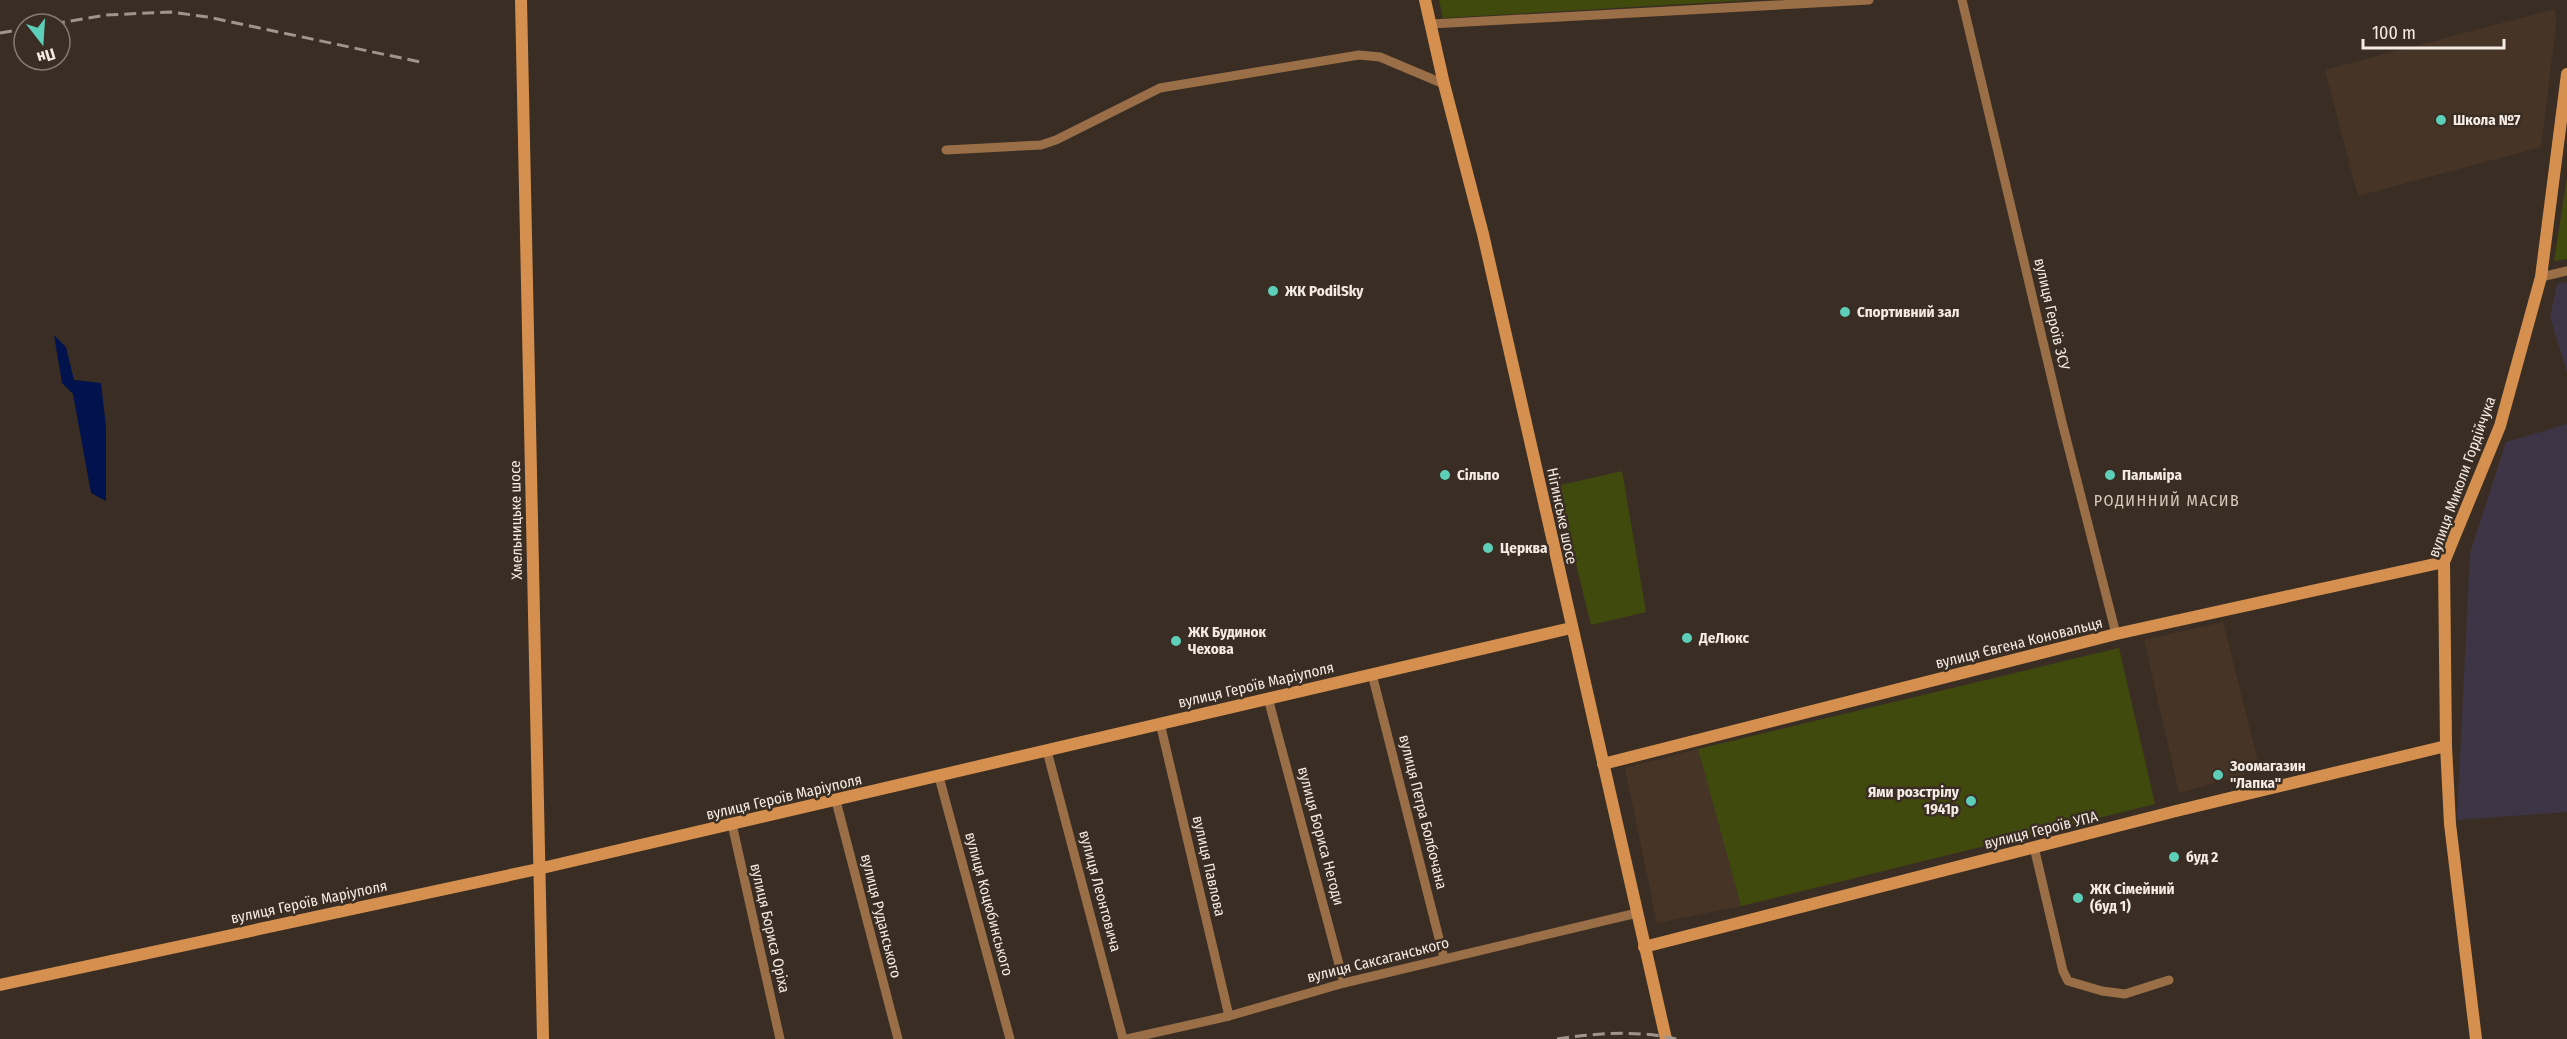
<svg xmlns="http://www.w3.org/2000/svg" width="2567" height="1039" viewBox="0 0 2567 1039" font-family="'Fira Sans Condensed',sans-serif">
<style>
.built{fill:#463526}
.industrial{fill:#3d3545}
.green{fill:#414a0d}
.water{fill:#01124d}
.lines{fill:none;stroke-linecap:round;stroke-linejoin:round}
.street{stroke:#9a6f47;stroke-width:9}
.secondary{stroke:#d5904f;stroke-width:12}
.rail{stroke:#9e958c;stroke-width:3;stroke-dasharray:12 6;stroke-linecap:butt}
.poi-dot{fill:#5dceb8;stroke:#3a2e24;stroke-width:2}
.labels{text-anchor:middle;stroke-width:5;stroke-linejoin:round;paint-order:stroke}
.poi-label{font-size:15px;font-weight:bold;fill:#f3ebe4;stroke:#3a2e24;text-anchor:start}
.street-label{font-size:15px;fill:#f3ebe4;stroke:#3a2e24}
.neighbourhood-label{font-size:16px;letter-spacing:1.5px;fill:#d9c9bc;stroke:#3a2e24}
</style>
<rect width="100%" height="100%" fill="#3a2e24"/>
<g class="built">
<polygon points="2555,9 2556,25 2541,147 2358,196 2325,70"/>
<polygon points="2223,622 2260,770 2179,793 2144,640"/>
<polygon points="1698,749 1741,906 1657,923 1625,768"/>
</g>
<g class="industrial">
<polygon points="2567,282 2567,372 2550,317 2557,284"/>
<polygon points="2567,424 2567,812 2457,820 2470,553 2506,442"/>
</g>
<g class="green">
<polygon points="1439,0 1753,0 1443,18"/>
<polygon points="2567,177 2567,259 2554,261"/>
<polygon points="1622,471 1646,612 1591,625 1557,486"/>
<polygon points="2119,648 2155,804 1741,906 1698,749"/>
</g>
<polygon class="water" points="54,335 66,347 74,380 101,383 106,427 106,501 91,493 73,394 62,383"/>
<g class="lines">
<g class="street">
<polyline points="1962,0 2062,422 2116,634"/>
<polyline points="1431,24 1869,0"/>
<polyline points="946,150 1041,145 1056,140 1160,88 1359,55 1380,57 1444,84"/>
<polyline points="2541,277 2567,271"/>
<polyline points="1372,674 1444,958"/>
<polyline points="1268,698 1344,983"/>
<polyline points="1160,723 1229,1016"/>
<polyline points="1047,751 1123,1039"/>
<polyline points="939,777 1010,1039"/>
<polyline points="836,801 898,1039"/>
<polyline points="732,824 780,1039"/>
<polyline points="2034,847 2063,971 2068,981 2102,991 2125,994 2169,980"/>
<polyline points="1127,1039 1229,1016 1344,983 1637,913"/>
</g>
<g class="secondary">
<polyline points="521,0 543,1039"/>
<polyline points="1425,0 1444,84 1483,234 1666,1039"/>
<polyline points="1603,764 2116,634 2444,562"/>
<polyline points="1644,947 2176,811 2446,746"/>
<polyline points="0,985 538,869 1571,628"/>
<polyline points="2476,1039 2450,824 2446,746 2444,562 2500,426 2541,277 2567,74"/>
</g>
<g class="rail">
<polyline points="53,24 106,15 170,12 208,17 420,62"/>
<polyline points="0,33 24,29"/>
<path d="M 1557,1039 C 1598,1033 1636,1030 1677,1039"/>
</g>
</g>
<g class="poi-dot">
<circle cx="2441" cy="120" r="6"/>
<circle cx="1273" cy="291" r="6"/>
<circle cx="1845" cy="312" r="6"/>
<circle cx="1445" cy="475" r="6"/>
<circle cx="2110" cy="475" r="6"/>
<circle cx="1488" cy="548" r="6"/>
<circle cx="1687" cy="638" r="6"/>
<circle cx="1176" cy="641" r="6"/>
<circle cx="2218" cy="775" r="6"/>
<circle cx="1971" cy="801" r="6"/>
<circle cx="2174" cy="857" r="6"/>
<circle cx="2078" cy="898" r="6"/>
</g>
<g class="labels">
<g class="poi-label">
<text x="2453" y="125">Школа №7</text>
<text x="1285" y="296">ЖК PodilSky</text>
<text x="1857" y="317">Спортивний зал</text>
<text x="1457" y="480">Сільпо</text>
<text x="2122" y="480">Пальміра</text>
<text x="1500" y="553">Церква</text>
<text x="1188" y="637">ЖК Будинок<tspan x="1188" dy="17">Чехова</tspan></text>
<text x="1699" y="643">ДеЛюкс</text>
<text x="2230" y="771">Зоомагазин<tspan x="2230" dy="17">"Лапка"</tspan></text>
<text x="1959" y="797" text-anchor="end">Ями розстрілу<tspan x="1959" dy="17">1941р</tspan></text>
<text x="2186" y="862">буд 2</text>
<text x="2090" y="894">ЖК Сімейний<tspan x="2090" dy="17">(буд 1)</tspan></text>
</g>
<g class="street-label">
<text transform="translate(2052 314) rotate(77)" y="5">вулиця Героїв ЗСУ</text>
<text transform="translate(2462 477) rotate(-70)" y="5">вулиця Миколи Гордійчука</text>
<text transform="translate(1562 516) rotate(78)" y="5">Нігинське шосе</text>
<text transform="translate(516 520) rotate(-91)" y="5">Хмельницьке шосе</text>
<text transform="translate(2019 643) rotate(-14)" y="5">вулиця Євгена Коновальця</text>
<text transform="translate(1256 685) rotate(-13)" y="5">вулиця Героїв Маріуполя</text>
<text transform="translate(784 797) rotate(-13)" y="5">вулиця Героїв Маріуполя</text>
<text transform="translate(1423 812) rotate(76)" y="5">вулиця Петра Болбочана</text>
<text transform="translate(2041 830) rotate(-14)" y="5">вулиця Героїв УПА</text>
<text transform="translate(1321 836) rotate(75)" y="5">вулиця Бориса Негоди</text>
<text transform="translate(1209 866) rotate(77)" y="5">вулиця Павлова</text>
<text transform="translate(1100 891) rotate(75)" y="5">вулиця Леонтовича</text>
<text transform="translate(309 902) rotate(-12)" y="5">вулиця Героїв Маріуполя</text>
<text transform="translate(989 904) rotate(75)" y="5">вулиця Коцюбинського</text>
<text transform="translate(881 916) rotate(76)" y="5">вулиця Руданського</text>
<text transform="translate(770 928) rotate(77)" y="5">вулиця Бориса Оріха</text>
<text transform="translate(1378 960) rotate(-14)" y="5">вулиця Саксаганського</text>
</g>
<g class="neighbourhood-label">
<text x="2167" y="506">РОДИННИЙ МАСИВ</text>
</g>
</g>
<g transform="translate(42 42) rotate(163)"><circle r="28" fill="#3a2e24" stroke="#847a71" stroke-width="1.5"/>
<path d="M0-4.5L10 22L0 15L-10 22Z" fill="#5dceb8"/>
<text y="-9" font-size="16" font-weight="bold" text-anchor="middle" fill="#f3ebe4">Пн</text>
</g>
<path d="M2363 39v9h141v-9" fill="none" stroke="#f3ebe4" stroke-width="3"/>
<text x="2372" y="39" font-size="18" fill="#f3ebe4" stroke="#3a2e24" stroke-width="4.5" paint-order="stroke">100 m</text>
</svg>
